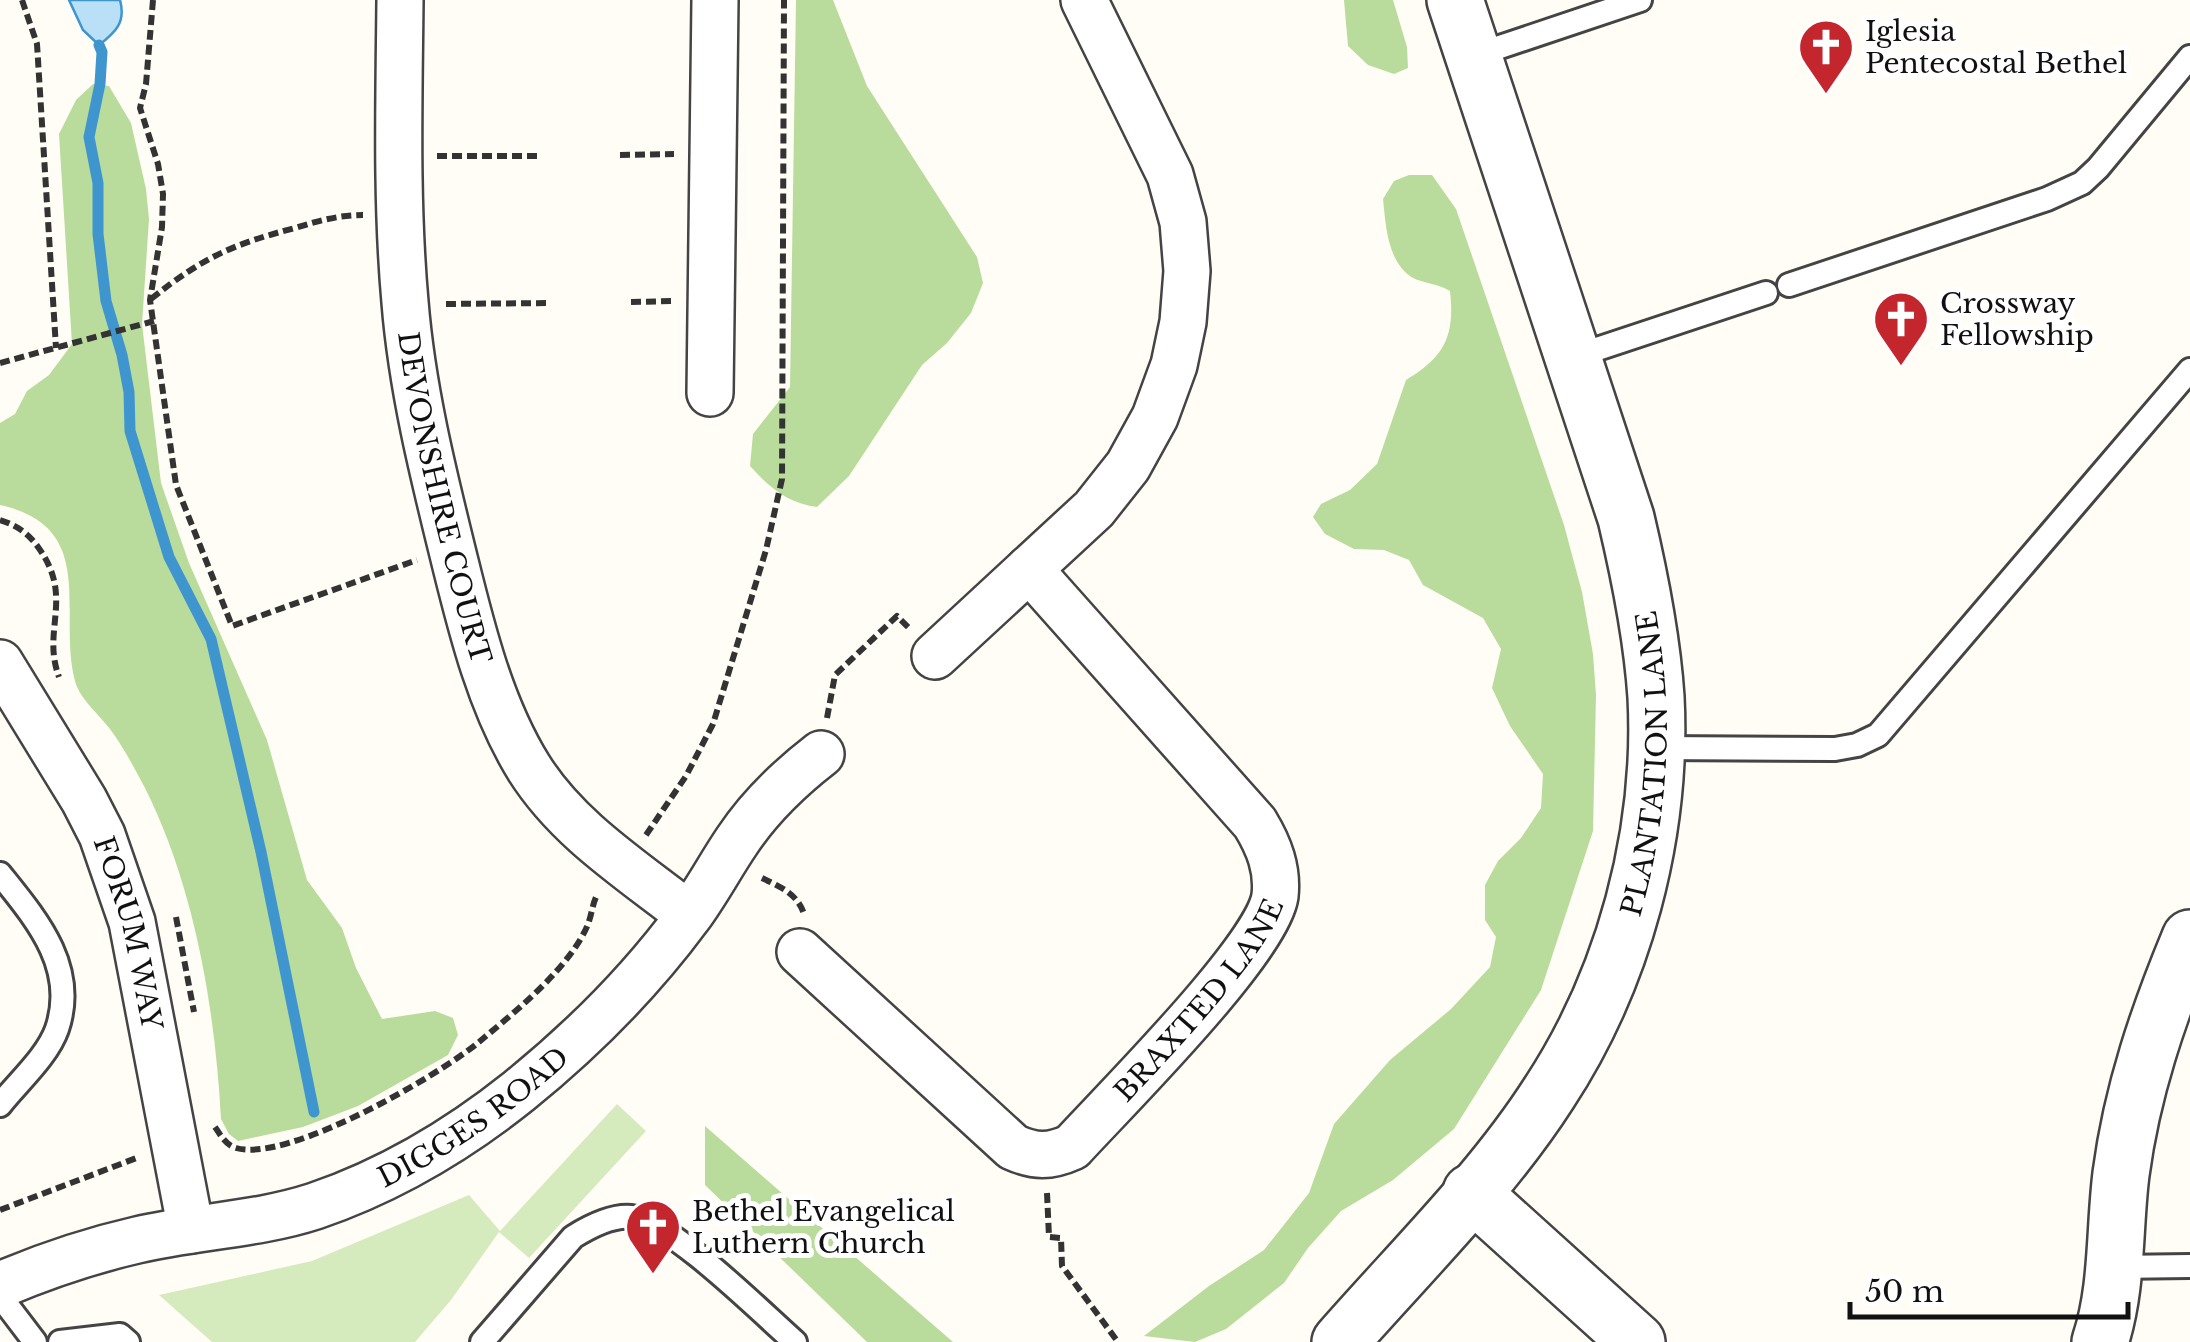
<svg xmlns="http://www.w3.org/2000/svg" width="2190" height="1342" viewBox="0 0 2190 1342" font-family="'Libre Baskerville',serif">
<style>
.green{fill:#d5ebbd}
.forest{fill:#b9dc9c}
.water{fill:#b9e0f7;stroke:#3f96cf;stroke-width:2.5}
.lines{fill:none;stroke-linecap:round;stroke-linejoin:round}
.stream{stroke:#3f96cf;stroke-width:11}
.service-casing{stroke:#444;stroke-width:28}
.minor-casing{stroke:#444;stroke-width:50}
.tertiary-casing{stroke:#444;stroke-width:60}
.path{stroke:#333;stroke-width:6;stroke-dasharray:10 5;stroke-linecap:butt}
.service{stroke:#fff;stroke-width:22}
.minor{stroke:#fff;stroke-width:45}
.tertiary{stroke:#fff;stroke-width:55}
.labels{text-anchor:middle;stroke-width:10;stroke-linejoin:round;paint-order:stroke}
.poi-label{font-size:28px;fill:#111;stroke:#fff;text-anchor:start}
.street-label{font-size:28px;fill:#111;stroke:#fff}
</style>
<rect width="100%" height="100%" fill="#fffdf5"/>
<polygon class="green" points="617,1104 646,1131 529,1258 499,1232 451,1300 415,1342 212,1342 159,1295 312,1261 469,1195 500,1231"/>
<g class="forest">
<path d="M 796,0 L 833,0 L 867,86 L 977,257 L 983,283 L 971,313 L 947,343 L 922,365 L 849,476 L 817,507 C 787,503 770,488 750,466 L 753,434 L 790,387 Z"/>
<polygon points="1344,0 1393,0 1407,47 1408,68 1394,74 1368,65 1348,46"/>
<path d="M 93,84 L 109,86 L 131,123 L 146,189 L 149,219 L 142,324 L 161,483 L 189,563 L 267,740 L 307,880 L 342,928 L 356,968 L 382,1019 L 435,1011 L 453,1018 L 458,1035 L 448,1055 L 358,1106 L 303,1127 L 238,1141 L 229,1134 L 221,1119 C 215,1009 195,888 145,788 C 136,771 126,752 115,736 C 104,718 80,701 75,681 C 57,614 100,527 0,505 L 0,423 L 15,414 L 27,391 L 49,375 L 72,344 L 59,134 L 76,100 Z"/>
<path d="M 1409,175 L 1432,175 L 1456,209 L 1564,525 L 1582,592 L 1593,654 L 1596,695 L 1593,831 L 1541,990 L 1454,1129 L 1393,1180 L 1341,1211 L 1308,1248 L 1284,1283 L 1226,1329 L 1195,1342 L 1144,1336 L 1209,1286 L 1264,1250 L 1309,1193 L 1334,1124 L 1390,1060 L 1451,1009 L 1490,967 L 1496,937 L 1485,920 L 1485,885 L 1498,861 L 1521,838 L 1541,808 L 1543,774 L 1510,726 L 1492,688 L 1501,649 L 1483,618 L 1423,585 L 1409,560 L 1384,550 L 1354,549 L 1325,534 L 1313,517 L 1321,504 L 1350,490 L 1377,464 L 1406,380 C 1445,357 1455,335 1450,291 C 1436,283 1423,283 1413,278 C 1387,262 1386,226 1383,199 L 1394,181 Z"/>
<polygon points="705,1126 953,1342 867,1342 705,1185"/>
</g>
<path class="water" d="M 69,0 L 120,0 C 126,22 116,32 99,45 L 83,30 Z"/>
<g class="lines">
<polyline class="stream" points="99,45 102,52 100,84 89,137 98,183 98,234 106,301 122,355 129,392 130,431 169,557 211,639 261,852 314,1112"/>
<g class="service-casing">
<g id="service">
<polyline points="1473,56 1640,0"/>
<polyline points="1789,285 2047,199 2082,183 2098,168 2190,57"/>
<polyline points="1573,357 1766,293"/>
<polyline points="1655,748 1835,749 1857,745 1878,735 2190,370"/>
<path d="M 0,874 C 36,919 78,967 57,1029 C 47,1057 18,1082 0,1105"/>
<polyline points="2115,1267 2190,1266"/>
<polyline points="0,1296 35,1342"/>
<polyline points="60,1342 120,1335 128,1342"/>
<path d="M 482,1342 L 573,1237 C 589,1227 611,1215 631,1217 C 670,1221 762,1313 795,1342"/>
</g>
</g>
<g class="minor-casing">
<g id="minor">
<path id="s1" d="M 400,0 C 399,101 396,202 405,302 C 412,390 434,477 455,562 C 472,631 491,707 529,768 C 568,830 632,870 689,915"/>
<polyline points="710,393 715,0"/>
<polyline points="935,656 1094,509 1128,466 1155,417 1174,365 1183,322 1187,271 1183,222 1170,175 1084,0"/>
<path id="s2" d="M 0,663 L 84,800 L 102,835 L 132,922 L 191,1230"/>
<path id="s3" d="M 800,952 L 1013,1147 C 1035,1157 1050,1157 1072,1147 C 1115,1100 1267,949 1275,896 C 1278,869 1269,846 1255,823 L 1029,569"/>
<path id="s4" d="M 0,1285 C 45,1266 89,1251 137,1240 C 196,1226 257,1225 315,1206 C 388,1181 459,1139 519,1091 C 582,1040 640,982 688,917 C 706,893 720,866 737,841 C 759,808 790,778 821,754"/>
</g>
</g>
<g class="tertiary-casing">
<g id="tertiary">
<polyline points="1471,1192 1637,1342"/>
<path id="s5" d="M 1340,1342 C 1410,1262 1492,1182 1549,1093 C 1624,979 1663,834 1656,697 C 1652,637 1640,577 1626,518 L 1455,0"/>
<path d="M 2100,1342 C 2118,1288 2114,1230 2121,1174 C 2132,1091 2158,1015 2190,938"/>
</g>
</g>
<g class="path">
<polyline points="22,0 37,44 56,348"/>
<polyline points="153,0 146,84 140,108 158,164 163,194 162,227 150,300 176,485 232,626 417,560"/>
<polyline points="620,155 674,154"/>
<polyline points="437,156 541,156"/>
<path d="M 151,299 C 202,258 233,244 295,228 C 318,221 339,215 363,215"/>
<polyline points="631,302 674,301"/>
<polyline points="446,304 550,303"/>
<polyline points="0,363 154,321"/>
<path d="M 0,520 C 16,525 28,533 38,547 C 75,598 41,629 59,677"/>
<polyline points="827,718 835,675 897,616 909,628"/>
<polyline points="646,835 686,776 713,724 766,550 782,479 784,0"/>
<path d="M 762,878 C 780,887 797,893 804,914"/>
<polyline points="176,917 194,1012"/>
<path d="M 215,1127 C 221,1136 226,1145 236,1148 C 288,1163 438,1076 479,1042 C 504,1021 531,999 553,975 C 566,961 581,942 588,924 C 592,914 592,905 597,895"/>
<polyline points="1047,1193 1049,1237 1061,1238 1062,1266 1118,1342"/>
<polyline points="0,1210 139,1157"/>
</g>
<use href="#service" class="service"/>
<use href="#minor" class="minor"/>
<use href="#tertiary" class="tertiary"/>
</g>
<defs>
<g id="church-pin" transform="scale(2.875)"><path d="M0 17L-7.5 6A9.5 9.5 0 1 1 7.5 6Z" fill="#c4262e" stroke="#fff"/><path d="M-1.2-6h2.4v3.5h3.3v2.4h-3.3V6h-2.4V-.1h-3.3v-2.4h3.3Z" fill="#fff"/></g>
</defs>
<g fill-rule="evenodd">
<use href="#church-pin" x="1826" y="47"/>
<use href="#church-pin" x="1901" y="319"/>
<use href="#church-pin" x="653" y="1227"/>
</g>
<g class="labels">
<g class="poi-label">
<text x="1865" y="41">Iglesia<tspan x="1865" dy="32">Pentecostal Bethel</tspan></text>
<text x="1940" y="313">Crossway<tspan x="1940" dy="32">Fellowship</tspan></text>
<text x="692" y="1221">Bethel Evangelical<tspan x="692" dy="32">Luthern Church</tspan></text>
</g>
<g class="street-label">
<text dy="10" stroke="none"><textPath href="#s1" startOffset="502">DEVONSHIRE COURT</textPath></text>
<text dy="10" stroke="none"><textPath href="#s5" startOffset="675">PLANTATION LANE</textPath></text>
<text dy="10" stroke="none"><textPath href="#s2" startOffset="302">FORUM WAY</textPath></text>
<text dy="10" stroke="none"><textPath href="#s3" startOffset="545">BRAXTED LANE</textPath></text>
<text dy="10" stroke="none"><textPath href="#s4" startOffset="508">DIGGES ROAD</textPath></text>
</g>
</g>
<path d="M1850 1302v15h278v-15" fill="none" stroke="#111111" stroke-width="5"/>
<text x="1865" y="1302" font-size="30" fill="#111111" stroke="#ffffff" stroke-width="8" paint-order="stroke">50 m</text>
</svg>
